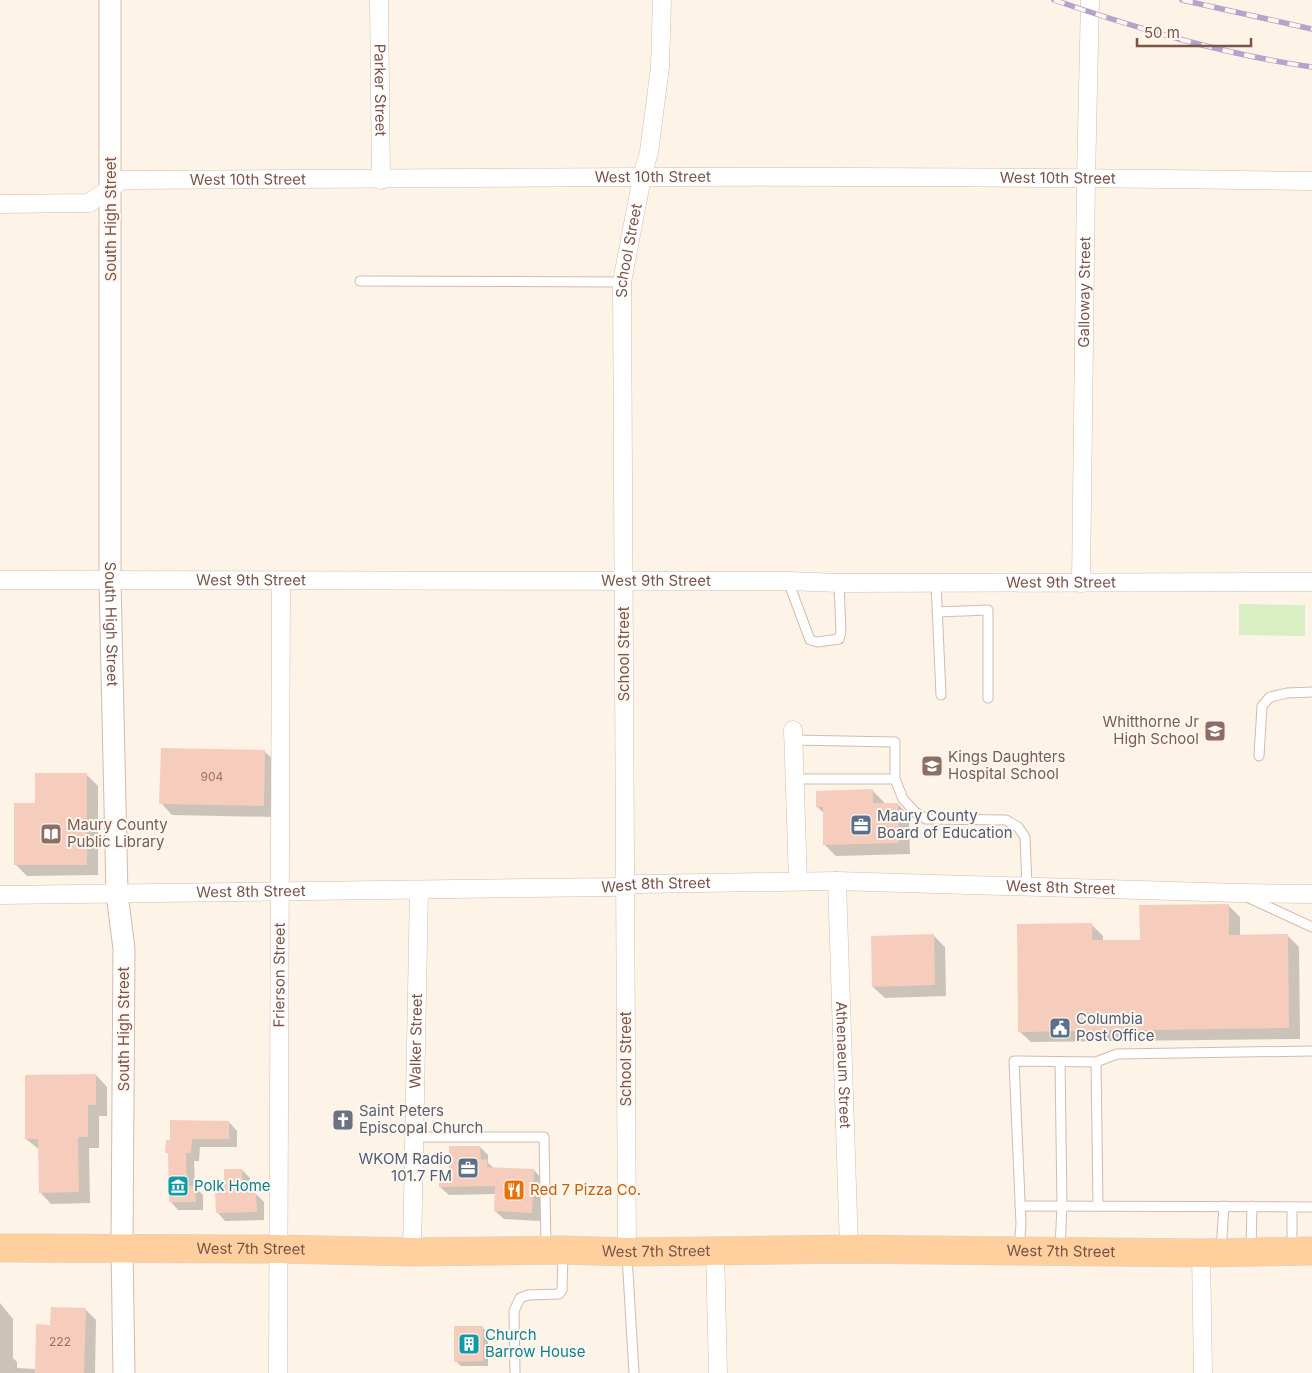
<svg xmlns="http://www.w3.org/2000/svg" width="1312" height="1373" viewBox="0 0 1312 1373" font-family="Inter,sans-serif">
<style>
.green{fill:#daeec3}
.shadow{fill:#0003}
.building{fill:#f6cdbc}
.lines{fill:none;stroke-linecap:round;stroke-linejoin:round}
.service-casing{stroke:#d4bbae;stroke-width:11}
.minor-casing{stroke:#d4bbae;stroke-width:19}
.tertiary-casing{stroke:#d4bbae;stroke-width:23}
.primary-casing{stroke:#dacfcc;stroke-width:29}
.service{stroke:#fff;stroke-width:9}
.minor{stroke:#fff;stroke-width:18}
.tertiary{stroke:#fff;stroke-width:21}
.primary{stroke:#ffcf9d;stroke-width:28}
.rail-casing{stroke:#b4a3ca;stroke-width:5.5}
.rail{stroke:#fff7ef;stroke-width:4;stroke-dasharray:11;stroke-linecap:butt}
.labels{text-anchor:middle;stroke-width:4;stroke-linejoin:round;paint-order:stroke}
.number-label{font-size:12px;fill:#9a7265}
.street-label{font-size:15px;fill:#7b5448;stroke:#fff7ef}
.education-label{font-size:15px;fill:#785e54;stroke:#fff7ef;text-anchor:start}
.service-label{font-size:15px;fill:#4e5e75;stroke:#fff7ef;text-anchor:start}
.worship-label{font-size:15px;fill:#5b616d;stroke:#fff7ef;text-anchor:start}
.culture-label{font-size:15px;fill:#0d838f;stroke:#fff7ef;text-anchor:start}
.food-label{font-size:15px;fill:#c56008;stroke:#fff7ef;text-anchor:start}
</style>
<rect width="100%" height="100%" fill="#fef3e7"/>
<polygon class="green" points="1239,604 1305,605 1305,636 1239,635"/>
<g class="shadow">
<polygon points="264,751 276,762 275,817 172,815 161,803"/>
<polygon points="87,775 98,786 98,875 27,876 15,864 36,804"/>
<polygon points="872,790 884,802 884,805 898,804 909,816 910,854 836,856 825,845 824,813 817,807"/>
<polygon points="1228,905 1240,917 1240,936 1288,936 1299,947 1300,1039 1031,1042 1019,1031 1091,924 1103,936 1103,941 1141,941"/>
<polygon points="933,935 945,947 946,996 885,998 873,987"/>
<polygon points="96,1075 107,1087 107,1116 99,1116 99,1148 89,1148 90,1203 51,1204 40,1192 40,1150 26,1139"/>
<polygon points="229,1122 237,1131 237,1147 200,1147 199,1161 194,1161 195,1187 203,1195 203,1210 178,1210 170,1201 169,1155 167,1152 167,1142"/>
<polygon points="480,1147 488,1155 488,1163 494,1168 534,1170 542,1179 540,1221 504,1219 495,1211 496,1194 449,1195 440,1187"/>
<polygon points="242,1170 250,1178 251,1194 256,1194 264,1202 264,1220 225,1221 217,1212 225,1192"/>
<polygon points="0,1303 13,1319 13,1358 17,1362 17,1368 36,1369 51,1326 85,1309 96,1320 95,1373 0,1373"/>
<polygon points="482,1327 488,1333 488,1366 461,1366 456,1361"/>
</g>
<g class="building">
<polygon points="161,748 265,750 264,806 159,804"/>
<polygon points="35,773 87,773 87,865 14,865 14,803 35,803"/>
<polygon points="873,789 873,803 898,803 899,843 823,845 823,807 816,807 816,791"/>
<polygon points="1229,904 1229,935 1288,934 1289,1028 1018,1032 1017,924 1092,923 1092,940 1140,940 1139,905"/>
<polygon points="934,934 935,985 872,987 871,936"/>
<polygon points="96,1074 96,1105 88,1105 88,1137 78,1137 79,1192 39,1193 38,1139 25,1139 25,1075"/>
<polygon points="170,1120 229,1121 229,1139 192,1139 191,1153 186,1153 187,1186 195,1186 196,1202 169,1202 168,1153 165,1153 166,1140 170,1140"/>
<polygon points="449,1146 480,1146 481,1160 487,1159 487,1167 534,1169 532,1213 494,1211 495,1186 439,1187 439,1175 449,1175"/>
<polygon points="224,1169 242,1169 243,1193 256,1192 257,1212 216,1213 215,1191 224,1191"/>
<polygon points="51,1307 86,1308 84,1373 35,1373 36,1324 50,1325"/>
<polygon points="454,1326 483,1326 483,1361 454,1362"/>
</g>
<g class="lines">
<g class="service-casing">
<g id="service">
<polyline points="360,281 622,282"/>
<polyline points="788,581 810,640 818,642 839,639 841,632 839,583"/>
<polyline points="936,583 941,695"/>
<polyline points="937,612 988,610 988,698"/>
<polyline points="793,740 895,742 895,779 903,799 915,812 926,819 1006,820 1018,827 1025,837 1027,887"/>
<polyline points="1259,756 1262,706 1270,697 1287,693 1312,692"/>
<polyline points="795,779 895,779"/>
<polyline points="1249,898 1312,927"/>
<polyline points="1096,1062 1117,1054 1312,1051"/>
<polyline points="414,1137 544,1137 546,1247"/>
<polyline points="1020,1206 1312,1207"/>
<polyline points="1019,1248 1021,1224 1014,1061 1096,1062 1098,1206"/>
<polyline points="1060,1249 1062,1206 1060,1062"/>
<polyline points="1251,1249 1252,1206"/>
<polyline points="1292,1249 1292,1207"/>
<polyline points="1221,1251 1224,1206"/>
<polyline points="627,1256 634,1373"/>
<polyline points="515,1373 514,1311 520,1298 528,1295 559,1294 562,1290 563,1254"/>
</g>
</g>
<g class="minor-casing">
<g id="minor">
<path id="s1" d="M 379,0 L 381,180"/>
<path id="s2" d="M 0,204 L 89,203 L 122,180 C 296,180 469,178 642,177 C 866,176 1089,178 1312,181"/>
<path id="s3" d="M 0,580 L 788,581 L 839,583 L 1312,582"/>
<path id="s4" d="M 1081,583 L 1086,178 L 1090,0"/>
<polyline points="793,730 798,881"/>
<path id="s5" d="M 837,881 L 849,1249"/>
<path id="s6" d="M 0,895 L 612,887 L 639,884 L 837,881 L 1240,893 L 1312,894"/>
<polyline points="715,1251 718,1373"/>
<path id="s7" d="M 412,1252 L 419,890"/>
<path id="s8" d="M 627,1252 L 622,282 L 642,177 L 649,152 L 660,67 L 662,0"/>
<polyline points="1201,1253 1203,1373"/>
<path id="s9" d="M 278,1373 L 281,581"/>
</g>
</g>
<g class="tertiary-casing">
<g id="tertiary">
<path id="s10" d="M 110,0 L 110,581 L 117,894 L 124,949 L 122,1248 L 124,1373"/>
</g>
</g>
<g class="primary-casing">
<g id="primary">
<path id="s11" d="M 0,1248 L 279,1249 L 412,1252 L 563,1250 L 627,1252 L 849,1249 L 1201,1253 L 1312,1251"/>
</g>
</g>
<use href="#service" class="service"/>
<use href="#minor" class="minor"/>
<use href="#tertiary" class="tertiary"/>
<use href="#primary" class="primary"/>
<g class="rail-casing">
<g id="rail">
<path d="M 1054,0 C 1139,29 1222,54 1312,67"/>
<polyline points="1182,0 1312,29"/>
</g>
</g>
<use href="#rail" class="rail"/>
</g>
<defs>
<g id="school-square" transform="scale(1.125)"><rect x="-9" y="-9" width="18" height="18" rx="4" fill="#8d6e63" stroke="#fff7ef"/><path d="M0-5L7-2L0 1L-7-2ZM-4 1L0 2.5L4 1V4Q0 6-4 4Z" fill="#fff"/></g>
<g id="office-square" transform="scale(1.125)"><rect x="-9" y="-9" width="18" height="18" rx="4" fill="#5c6f8a" stroke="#fff7ef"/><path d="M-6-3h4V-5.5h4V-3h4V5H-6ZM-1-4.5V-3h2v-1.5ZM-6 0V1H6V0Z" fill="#fff"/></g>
<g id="library-square" transform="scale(1.125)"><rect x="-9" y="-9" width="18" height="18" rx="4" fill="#8d6e63" stroke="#fff7ef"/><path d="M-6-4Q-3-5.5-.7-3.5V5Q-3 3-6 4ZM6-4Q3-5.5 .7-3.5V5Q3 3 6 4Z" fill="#fff"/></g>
<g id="civic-square" transform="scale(1.125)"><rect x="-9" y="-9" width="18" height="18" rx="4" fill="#5c6f8a" stroke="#fff7ef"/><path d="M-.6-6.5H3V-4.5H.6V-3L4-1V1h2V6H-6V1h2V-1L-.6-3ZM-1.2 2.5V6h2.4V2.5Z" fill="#fff"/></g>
<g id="church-square" transform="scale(1.125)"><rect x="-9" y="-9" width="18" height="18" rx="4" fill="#6b7280" stroke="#fff7ef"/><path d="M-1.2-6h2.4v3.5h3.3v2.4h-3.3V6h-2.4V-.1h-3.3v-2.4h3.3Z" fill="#fff"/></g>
<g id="museum-square" transform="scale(1.125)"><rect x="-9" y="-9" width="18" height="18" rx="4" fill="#0f9aa8" stroke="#fff7ef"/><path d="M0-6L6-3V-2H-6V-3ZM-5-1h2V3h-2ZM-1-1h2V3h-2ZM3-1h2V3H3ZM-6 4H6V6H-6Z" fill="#fff"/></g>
<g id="restaurant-square" transform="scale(1.125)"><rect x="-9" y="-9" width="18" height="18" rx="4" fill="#e8710a" stroke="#fff7ef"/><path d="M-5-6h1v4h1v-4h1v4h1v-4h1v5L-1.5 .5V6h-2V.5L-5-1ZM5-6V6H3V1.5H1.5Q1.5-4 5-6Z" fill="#fff"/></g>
<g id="building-square" transform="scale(1.125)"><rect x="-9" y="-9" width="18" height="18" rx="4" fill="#0f9aa8" stroke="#fff7ef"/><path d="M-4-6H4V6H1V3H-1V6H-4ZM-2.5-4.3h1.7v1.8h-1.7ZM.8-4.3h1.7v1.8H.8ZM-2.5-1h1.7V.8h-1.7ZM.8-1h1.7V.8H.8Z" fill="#fff"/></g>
</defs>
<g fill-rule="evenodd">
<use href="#school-square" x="1215" y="731"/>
<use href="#school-square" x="932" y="766"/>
<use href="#office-square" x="861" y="825"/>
<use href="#library-square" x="51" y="834"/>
<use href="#civic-square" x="1060" y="1028"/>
<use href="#church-square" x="343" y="1120"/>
<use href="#office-square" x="468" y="1168"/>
<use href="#museum-square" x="178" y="1186"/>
<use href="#restaurant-square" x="514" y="1190"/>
<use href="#building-square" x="469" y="1344"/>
</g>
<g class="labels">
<g class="number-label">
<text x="212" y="781">904</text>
<text x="60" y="1346">222</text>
</g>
<g class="street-label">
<text dy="5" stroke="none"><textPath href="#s1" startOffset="90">Parker Street</textPath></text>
<text dy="5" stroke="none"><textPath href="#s2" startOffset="660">West 10th Street</textPath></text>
<text dy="5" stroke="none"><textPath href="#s2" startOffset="1065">West 10th Street</textPath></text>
<text dy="5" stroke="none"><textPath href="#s2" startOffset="255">West 10th Street</textPath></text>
<text transform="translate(111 219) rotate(-90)" y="5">South High Street</text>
<text dy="5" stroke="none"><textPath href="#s8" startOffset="1002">School Street</textPath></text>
<text dy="5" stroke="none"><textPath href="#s4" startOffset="291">Galloway Street</textPath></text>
<text dy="5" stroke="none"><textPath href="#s3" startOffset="251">West 9th Street</textPath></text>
<text dy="5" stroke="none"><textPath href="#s3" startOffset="656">West 9th Street</textPath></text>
<text dy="5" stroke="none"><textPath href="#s3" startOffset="1061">West 9th Street</textPath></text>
<text dy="5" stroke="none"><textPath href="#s10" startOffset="624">South High Street</textPath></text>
<text transform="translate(624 654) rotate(-90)" y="5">School Street</text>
<text dy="5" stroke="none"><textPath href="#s6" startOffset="656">West 8th Street</textPath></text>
<text dy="5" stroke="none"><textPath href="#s6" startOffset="1061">West 8th Street</textPath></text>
<text dy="5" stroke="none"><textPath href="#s6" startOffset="251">West 8th Street</textPath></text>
<text dy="5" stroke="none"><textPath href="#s9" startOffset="398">Frierson Street</textPath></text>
<text transform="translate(124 1029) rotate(-90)" y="5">South High Street</text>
<text dy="5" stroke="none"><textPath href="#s7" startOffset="211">Walker Street</textPath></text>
<text transform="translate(626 1059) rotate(-90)" y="5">School Street</text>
<text dy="5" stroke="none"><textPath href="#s5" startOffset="184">Athenaeum Street</textPath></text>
<text dy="5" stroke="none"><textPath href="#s11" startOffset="251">West 7th Street</textPath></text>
<text dy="5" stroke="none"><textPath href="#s11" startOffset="656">West 7th Street</textPath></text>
<text dy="5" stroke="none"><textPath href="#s11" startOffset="1061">West 7th Street</textPath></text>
</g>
<g class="education-label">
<text x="1199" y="727" text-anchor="end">Whitthorne Jr<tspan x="1199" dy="17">High School</tspan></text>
<text x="948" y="762">Kings Daughters<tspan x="948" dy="17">Hospital School</tspan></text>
<text x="67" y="830">Maury County<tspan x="67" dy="17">Public Library</tspan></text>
</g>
<g class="service-label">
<text x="877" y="821">Maury County<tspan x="877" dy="17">Board of Education</tspan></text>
<text x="1076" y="1024">Columbia<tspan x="1076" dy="17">Post Office</tspan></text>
<text x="452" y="1164" text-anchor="end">WKOM Radio<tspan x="452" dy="17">101.7 FM</tspan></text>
</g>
<g class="worship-label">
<text x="359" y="1116">Saint Peters<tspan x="359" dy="17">Episcopal Church</tspan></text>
</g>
<g class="culture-label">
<text x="194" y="1191">Polk Home</text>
<text x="485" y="1340">Church<tspan x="485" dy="17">Barrow House</tspan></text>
</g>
<g class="food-label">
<text x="530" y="1195">Red 7 Pizza Co.</text>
</g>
</g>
<path d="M1137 38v8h114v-8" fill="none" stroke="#7b5448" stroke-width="2.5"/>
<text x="1144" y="38" font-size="15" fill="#7b5448" stroke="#fff7ef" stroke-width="4" paint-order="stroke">50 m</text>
</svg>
